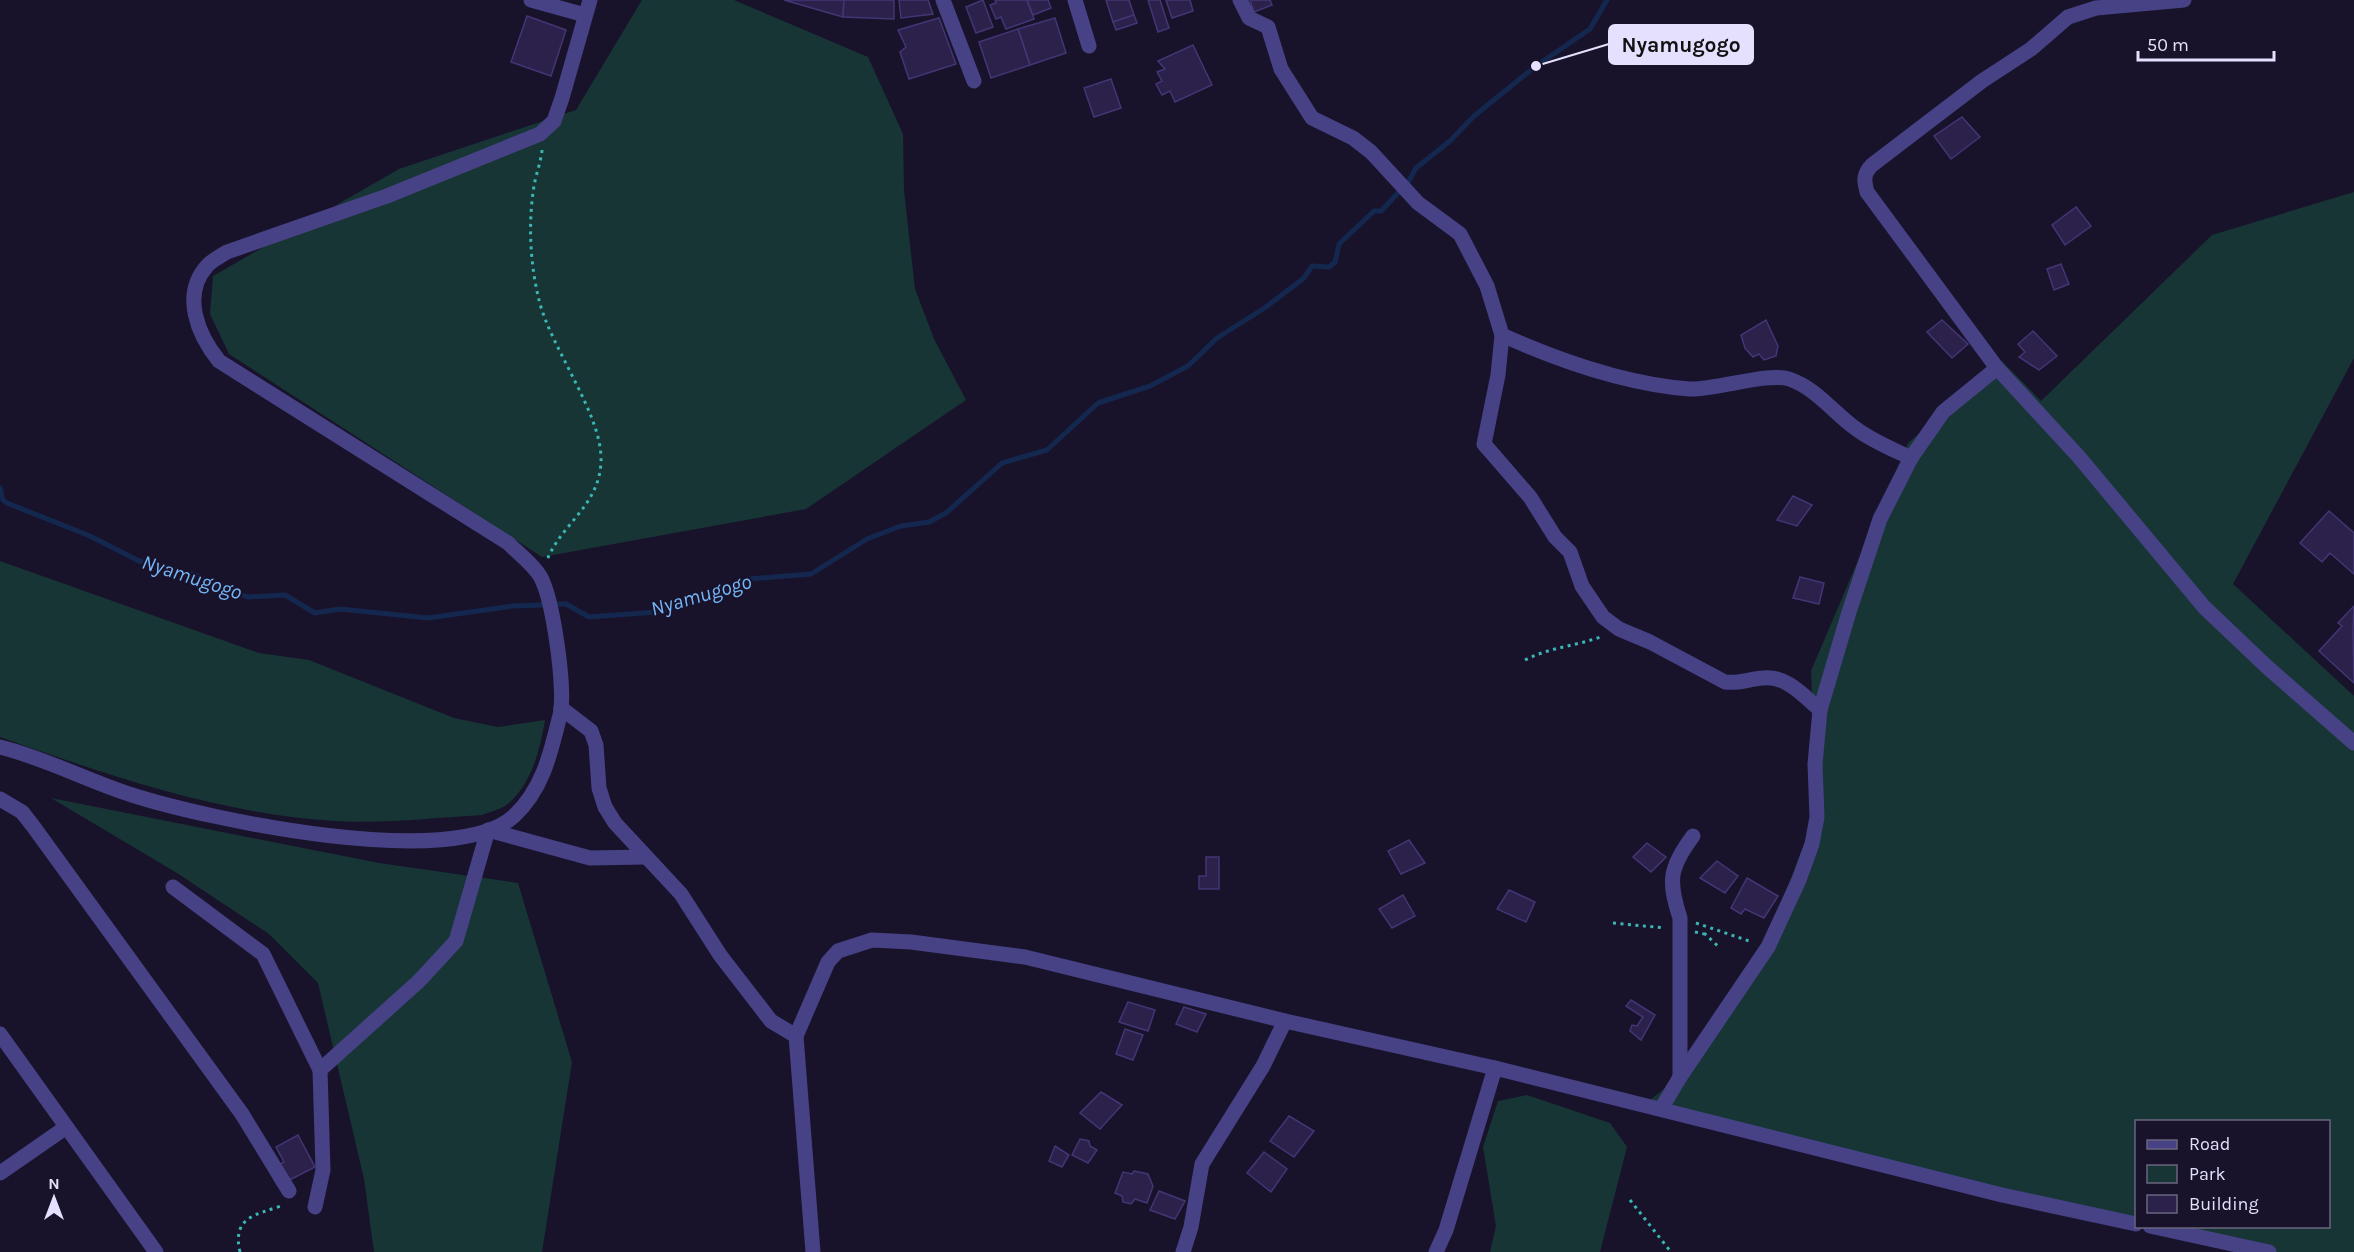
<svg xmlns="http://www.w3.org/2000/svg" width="2354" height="1252" viewBox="0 0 2354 1252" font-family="Karla,sans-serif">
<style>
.green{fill:#173535}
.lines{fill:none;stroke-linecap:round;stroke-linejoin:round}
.stream{stroke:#14284f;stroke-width:5}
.building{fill:#2b214b;stroke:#443575;stroke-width:1.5}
.path{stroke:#3ab6b4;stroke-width:3;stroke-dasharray:3 4.5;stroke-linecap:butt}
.minor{stroke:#474286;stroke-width:15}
.labels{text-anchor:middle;stroke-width:4.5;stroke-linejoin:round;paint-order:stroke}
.water-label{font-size:21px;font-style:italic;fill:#75b5f5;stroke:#18132b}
.leader{fill:none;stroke:#e4e0fd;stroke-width:2}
.callout-dot{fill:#e4e0fd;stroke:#18132b;stroke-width:2}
.callout{fill:#e4e0fd;stroke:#e4e0fd;stroke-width:2}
.callout-label{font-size:21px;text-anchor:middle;font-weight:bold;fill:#111}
</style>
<rect width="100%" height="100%" fill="#18132b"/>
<g class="green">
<polygon points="642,0 734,0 868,57 903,134 904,191 915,289 934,339 966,400 806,509 542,557 229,354 210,314 213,276 399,169 576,110"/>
<polygon points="2354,192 2354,358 2233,584 2354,696 2354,1252 2270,1252 2159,1227 2328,1226 2328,1122 2136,1122 2136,1221 1641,1107 1664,1089 1771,929 1817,811 1811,671 1908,443 2002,361 2041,401 2212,235"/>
<path d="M 0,561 L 259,653 L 309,660 L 454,718 L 498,727 L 545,720 C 540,750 531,787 505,806 C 498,810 489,812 482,815 C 430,818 375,825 322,820 C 210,811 105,774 0,737 Z"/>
<polygon points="51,798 379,863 518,883 572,1062 542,1252 374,1252 364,1179 318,983 269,934 177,873"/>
<polygon points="1527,1095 1610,1123 1627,1147 1600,1252 1490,1252 1496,1226 1483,1147 1498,1101"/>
</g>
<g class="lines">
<g class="stream">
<polyline points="1407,184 1416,168 1450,141 1474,116 1536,66 1590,29 1607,0"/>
<polyline points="0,488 3,500 7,503 90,536 139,561 196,575 219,587 248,597 285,595 315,613 340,609 428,618 513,606 542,605"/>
<polyline points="555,604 566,604 589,617 656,612 725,592 749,579 811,574 867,539 901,526 929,522 946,513 1002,463 1047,450 1098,403 1150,386 1188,366 1217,338 1266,307 1304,278 1312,266 1329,267 1335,262 1339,244 1374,211 1381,211 1400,191"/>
</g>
</g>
<g class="building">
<polygon points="784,0 844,0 843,17"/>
<polygon points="844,0 894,0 894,19 843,17"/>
<polygon points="899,0 928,0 933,14 901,18"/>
<polygon points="983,0 993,27 976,33 966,7"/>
<polygon points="995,0 1027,0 1034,19 1006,29 1001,17 996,19 990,5 996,3"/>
<polygon points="1027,0 1048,0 1051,8 1033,15"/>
<polygon points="1106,0 1129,0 1134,15 1113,22"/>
<polygon points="1148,0 1160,0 1169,28 1158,32"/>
<polygon points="1166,0 1190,0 1193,11 1172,18"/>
<polygon points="1250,0 1270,0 1272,5 1254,12"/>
<polygon points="1134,15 1137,23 1116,30 1113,22"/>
<polygon points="527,16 566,30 551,76 511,62"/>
<polygon points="939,18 956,64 909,79 900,52 906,47 898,30"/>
<polygon points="1055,18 1066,53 1030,65 1018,29"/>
<polygon points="1018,29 1030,65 991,78 979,42"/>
<polygon points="1193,45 1212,85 1175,102 1170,91 1162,95 1156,84 1162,81 1157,72 1165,69 1158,61"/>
<polygon points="1111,79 1121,108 1094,117 1084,88"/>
<polygon points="1962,117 1980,137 1951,159 1934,136"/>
<polygon points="2076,207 2091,226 2065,245 2052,225"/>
<polygon points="2061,264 2069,284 2054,290 2047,269"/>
<polygon points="1766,320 1778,346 1776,356 1764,360 1759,354 1753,357 1745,348 1741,335"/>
<polygon points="1942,320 1968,344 1952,358 1927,332"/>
<polygon points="2033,331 2057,356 2039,370 2019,357 2025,352 2018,344"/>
<polygon points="1793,496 1812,505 1797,526 1777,520"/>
<polygon points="2329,511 2354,533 2354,574 2330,553 2322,562 2300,543"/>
<polygon points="1800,577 1824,583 1819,604 1793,598"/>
<polygon points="2354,606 2353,631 2354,683 2319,651 2342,626 2338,623"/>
<polygon points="1409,840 1425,863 1401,874 1388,851"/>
<polygon points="1647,843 1666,857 1651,872 1633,857"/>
<polygon points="1206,857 1219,857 1219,889 1199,889 1199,876 1206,876"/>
<polygon points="1717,861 1738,876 1725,893 1700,878"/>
<polygon points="1747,878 1778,896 1764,918 1745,909 1741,914 1731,908"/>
<polygon points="1509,890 1535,902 1526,922 1497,909"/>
<polygon points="1403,895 1415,916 1392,928 1379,909"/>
<polygon points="1631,1000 1655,1015 1641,1040 1630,1031 1632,1025 1637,1026 1643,1017 1626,1006"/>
<polygon points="1128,1002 1155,1010 1148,1031 1119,1022"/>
<polygon points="1184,1007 1206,1014 1197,1032 1176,1024"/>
<polygon points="1125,1029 1143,1035 1133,1060 1116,1054"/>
<polygon points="1101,1092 1122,1105 1100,1129 1080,1113"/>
<polygon points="1289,1116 1314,1131 1294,1157 1270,1141"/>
<polygon points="298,1135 315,1167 278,1186 269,1170 284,1162 276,1147"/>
<polygon points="1080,1139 1089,1141 1090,1146 1097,1150 1088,1163 1072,1155"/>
<polygon points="1055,1146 1069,1155 1062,1167 1049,1161"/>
<polygon points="1264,1152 1287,1169 1271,1192 1247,1173"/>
<polygon points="1134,1171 1148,1174 1153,1186 1147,1203 1135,1199 1131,1204 1123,1202 1122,1196 1115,1193 1123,1172 1132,1174"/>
<polygon points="1159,1191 1185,1201 1175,1219 1150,1210"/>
</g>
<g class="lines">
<g class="path">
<path d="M 542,150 C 541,162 536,174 534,186 C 528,222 530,264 539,300 C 551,349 603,415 601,462 C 599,506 562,523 547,560"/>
<path d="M 1525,660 C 1550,647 1577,646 1603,636"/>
<polyline points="1613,923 1665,928"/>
<polyline points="1696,923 1752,942"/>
<polyline points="1695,932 1704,934"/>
<polyline points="1704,933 1720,948"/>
<polyline points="1630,1200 1671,1252"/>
<path d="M 240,1252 C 232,1217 255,1215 281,1206"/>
</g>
<g class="minor">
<polyline points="531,0 585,15"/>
<polyline points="943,0 974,81"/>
<polyline points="1075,0 1089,46"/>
<path d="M 1240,0 L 1249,18 L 1268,27 L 1281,69 L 1312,118 L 1353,138 L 1371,152 L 1418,203 L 1460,234 L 1487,286 L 1502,335 C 1560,361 1625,384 1690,389 C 1716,390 1768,372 1789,379 C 1816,388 1833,412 1855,428 C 1872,441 1892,449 1911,458"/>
<path d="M 2184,0 L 2096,8 L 2068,17 L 2031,49 L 1982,81 L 1872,165 C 1863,174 1864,181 1867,192 L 1997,368 L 2079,457 L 2204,607 L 2266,666 L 2354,743"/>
<path d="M 1502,335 L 1498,375 L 1484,444 L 1530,497 L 1555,537 L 1570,552 L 1582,586 L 1603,617 L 1619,629 L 1650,642 L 1725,682 C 1738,684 1749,679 1763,678 C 1786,675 1804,696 1820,710"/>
<polyline points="561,708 591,731 596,745 599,788 605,807 615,823 681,894 720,955 771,1021 796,1036"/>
<path d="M 0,747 C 45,758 88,781 132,795 C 207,819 453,872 514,816 C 543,789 551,752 560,715 C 566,690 553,598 540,576 C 532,563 519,554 508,543 L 219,361 C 198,335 181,295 207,266 C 212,260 221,256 227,252 L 387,196 L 540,134 L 554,121 L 562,98 L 590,0"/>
<polyline points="0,799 22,812 33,826 242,1114 289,1191"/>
<polyline points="173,887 263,954 320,1070 323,1170 315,1207"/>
<polyline points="0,1034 156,1252"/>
<polyline points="320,1070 419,981 456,941 488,830 590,858 645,857"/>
<path d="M 1680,1077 L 1680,918 C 1668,881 1669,868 1693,836"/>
<polyline points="1661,1109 1680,1077 1768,947 1799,880 1812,844 1817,817 1815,764 1820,710 1849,612 1880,519 1911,458 1943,412 1997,368"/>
<polyline points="0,1173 65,1128"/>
<polyline points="2150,1226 2269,1252"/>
<polyline points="813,1252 796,1036 828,962 838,951 872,940 911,942 1025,957 1285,1021 1495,1068 2002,1195 2136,1224"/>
<polyline points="1183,1252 1191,1227 1202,1164 1263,1066 1285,1021"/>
<polyline points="1436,1252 1446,1230 1495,1068"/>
</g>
</g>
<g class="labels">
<g class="water-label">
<text transform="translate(192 577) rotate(18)" y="7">Nyamugogo</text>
<text transform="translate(701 595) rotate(-16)" y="7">Nyamugogo</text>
</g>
</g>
<path class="leader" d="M1536 66L1609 44"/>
<circle class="callout-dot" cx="1536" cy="66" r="6"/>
<rect class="callout" x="1609" y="25" width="144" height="39" rx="6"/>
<g class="callout-label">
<text x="1681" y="52">Nyamugogo</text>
</g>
<rect x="2135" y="1120" width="195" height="108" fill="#18132b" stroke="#6a657f" stroke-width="1.5"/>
<rect x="2147" y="1140" width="30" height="9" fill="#474286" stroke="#6a657f" stroke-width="1.5"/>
<text x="2189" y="1150" font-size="18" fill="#e4e0fd">Road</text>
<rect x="2147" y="1165" width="30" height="18" fill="#173535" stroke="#6a657f" stroke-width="1.5"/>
<text x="2189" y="1180" font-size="18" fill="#e4e0fd">Park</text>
<rect x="2147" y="1195" width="30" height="18" fill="#2b214b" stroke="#6a657f" stroke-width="1.5"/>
<text x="2189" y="1210" font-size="18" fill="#e4e0fd">Building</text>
<g transform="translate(54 1198)" stroke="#18132b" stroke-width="4.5" paint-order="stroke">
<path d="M0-4.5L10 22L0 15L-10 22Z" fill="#e4e0fd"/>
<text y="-9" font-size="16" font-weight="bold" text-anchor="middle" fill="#e4e0fd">N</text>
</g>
<path d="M2138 51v9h136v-9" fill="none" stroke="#e4e0fd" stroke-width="3"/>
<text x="2147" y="51" font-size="18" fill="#e4e0fd" stroke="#18132b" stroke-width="4.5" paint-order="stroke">50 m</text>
</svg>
